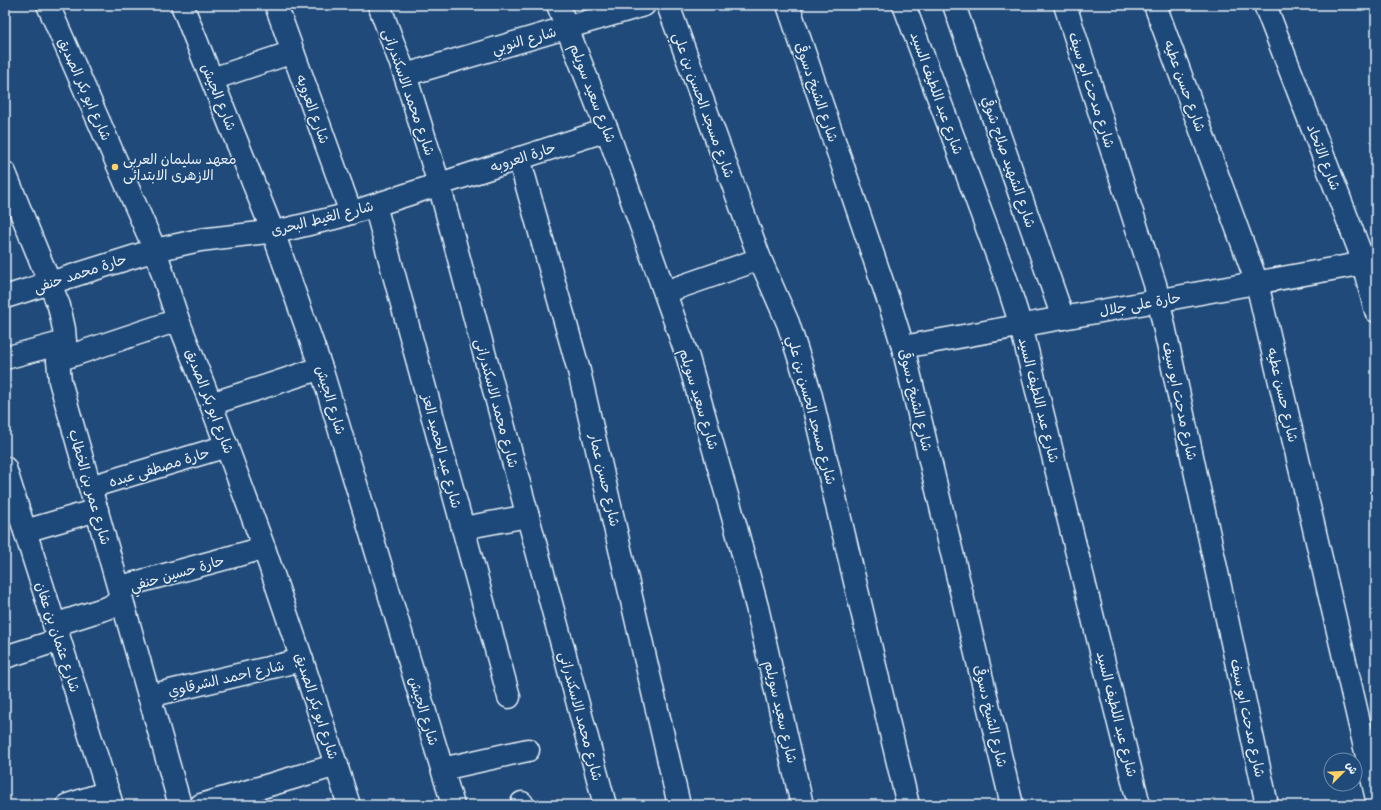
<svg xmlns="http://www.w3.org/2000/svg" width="1381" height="810" viewBox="0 0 1381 810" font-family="Mynerve,'Playpen Sans Arabic',sans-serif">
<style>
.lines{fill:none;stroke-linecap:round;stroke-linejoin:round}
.street-casing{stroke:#e8f1f8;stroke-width:25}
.street{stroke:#1f4a7a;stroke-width:22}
.poi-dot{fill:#ffd166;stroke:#1f4a7a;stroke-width:1.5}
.labels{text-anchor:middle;stroke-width:3;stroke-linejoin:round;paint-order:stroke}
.street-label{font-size:14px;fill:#e8f1f8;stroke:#1f4a7a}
.poi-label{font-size:14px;fill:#e8f1f8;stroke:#1f4a7a;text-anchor:start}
</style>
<rect width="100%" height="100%" fill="#1f4a7a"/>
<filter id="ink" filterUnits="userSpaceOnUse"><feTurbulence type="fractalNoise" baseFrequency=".025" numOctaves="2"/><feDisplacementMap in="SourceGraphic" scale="8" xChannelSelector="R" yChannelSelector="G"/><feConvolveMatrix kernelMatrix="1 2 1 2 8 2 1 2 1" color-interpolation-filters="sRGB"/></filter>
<g filter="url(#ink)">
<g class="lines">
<g class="street-casing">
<g id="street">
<polyline points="48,5 155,250 178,320 211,404 264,548 302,660 349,805"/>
<polyline points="182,5 273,232 321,368 453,805"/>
<polyline points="276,5 351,213"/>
<polyline points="379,5 405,75 439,184 605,805"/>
<polyline points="558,5 607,130 688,358 735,524 757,607 802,805"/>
<polyline points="668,5 760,259 788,323 810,392 908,805"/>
<polyline points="788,5 889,302 903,347 1012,805"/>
<polyline points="904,5 1006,279 1021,326 1139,805"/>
<polyline points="954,5 1063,318"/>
<polyline points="1065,5 1155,284 1267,805"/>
<polyline points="1155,5 1257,283 1376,795"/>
<polyline points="1265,5 1359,249 1376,311"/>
<polyline points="405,75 644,5"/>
<polyline points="212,79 293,52"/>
<polyline points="519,158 579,371 679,805"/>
<polyline points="5,173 59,306 64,329 65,342 58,360 60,381 180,805"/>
<polyline points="375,205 509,697"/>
<polyline points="665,292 760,259"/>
<polyline points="5,297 155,250 200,240 284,230 338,217 607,130"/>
<polyline points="903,347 1376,261"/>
<polyline points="5,358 65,342"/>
<polyline points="58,360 178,320"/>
<polyline points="211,404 321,368"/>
<polyline points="5,468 112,805"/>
<polyline points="90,487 227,446"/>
<polyline points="463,528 528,516"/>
<polyline points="25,531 97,510"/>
<polyline points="54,625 110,607 119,600 122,590 126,586 131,584 264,548"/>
<polyline points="5,657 59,640"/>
<polyline points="149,696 302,660"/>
<polyline points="442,769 528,750"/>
<polyline points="522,803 523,805"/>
<polyline points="68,805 108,792"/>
<polyline points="201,805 337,765"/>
</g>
</g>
<use href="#street" class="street"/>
</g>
</g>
<circle class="poi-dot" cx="115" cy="167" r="4"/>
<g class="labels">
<g class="street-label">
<text transform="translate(524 40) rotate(-16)" y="5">شارع النوبي</text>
<text transform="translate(1185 86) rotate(70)" y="5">شارع حسن عطيه</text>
<text transform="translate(85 89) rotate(66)" y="5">شارع ابو بكر الصديق</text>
<text transform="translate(1092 90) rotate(72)" y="5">شارع مدحت ابو سيف</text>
<text transform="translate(409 92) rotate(71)" y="5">شارع محمد الاسكندرانى</text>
<text transform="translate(817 92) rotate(71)" y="5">شارع الشيخ دسوقى</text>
<text transform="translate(593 93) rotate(69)" y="5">شارع سعيد سويلم</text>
<text transform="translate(937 93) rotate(70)" y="5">شارع عبد اللطيف السيد</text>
<text transform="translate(219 97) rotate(68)" y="5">شارع الجيش</text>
<text transform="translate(704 105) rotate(70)" y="5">شارع مسجد الحسن بن علي</text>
<text transform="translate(313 109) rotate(70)" y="5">شارع العروبه</text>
<text transform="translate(523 157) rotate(-18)" y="5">حارة العروبه</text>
<text transform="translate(1324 157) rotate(69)" y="5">شارع الاتحاد</text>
<text transform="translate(1009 162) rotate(71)" y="5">شارع الشهيد صلاح شوقي</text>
<text transform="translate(322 218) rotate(-14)" y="5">شارع الغيط البحرى</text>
<text transform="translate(80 273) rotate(-18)" y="5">حارة محمد حنفى</text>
<text transform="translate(1140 304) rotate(-10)" y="5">حارة على جلال</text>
<text transform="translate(1283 395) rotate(77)" y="5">شارع حسن عطيه</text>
<text transform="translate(699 399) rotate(73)" y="5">شارع سعيد سويلم</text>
<text transform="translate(331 400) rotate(73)" y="5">شارع الجيش</text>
<text transform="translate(916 400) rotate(77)" y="5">شارع الشيخ دسوقى</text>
<text transform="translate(1039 400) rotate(76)" y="5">شارع عبد اللطيف السيد</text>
<text transform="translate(210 401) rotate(69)" y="5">شارع ابو بكر الصديق</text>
<text transform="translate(1180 401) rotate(78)" y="5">شارع مدحت ابو سيف</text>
<text transform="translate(497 403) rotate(75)" y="5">شارع محمد الاسكندرانى</text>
<text transform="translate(812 410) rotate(75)" y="5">شارع مسجد الحسن بن علي</text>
<text transform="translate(442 451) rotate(75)" y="5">شارع عبد الحميد العز</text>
<text transform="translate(159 467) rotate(-17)" y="5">حارة مصطفى عبده</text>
<text transform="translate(605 480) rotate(77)" y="5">شارع حسن عمار</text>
<text transform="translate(90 487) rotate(74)" y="5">شارع عمر بن الخطاب</text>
<text transform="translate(177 573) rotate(-16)" y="5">حارة حسين حنفي</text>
<text transform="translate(58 637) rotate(72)" y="5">شارع عثمان بن عفان</text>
<text transform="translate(226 678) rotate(-13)" y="5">شارع احمد الشرقاوي</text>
<text transform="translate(317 706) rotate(72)" y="5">شارع ابو بكر الصديق</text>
<text transform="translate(424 711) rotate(73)" y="5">شارع الجيش</text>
<text transform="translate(781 712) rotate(77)" y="5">شارع سعيد سويلم</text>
<text transform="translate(1117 714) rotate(76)" y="5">شارع عبد اللطيف السيد</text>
<text transform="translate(581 716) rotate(75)" y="5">شارع محمد الاسكندرانى</text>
<text transform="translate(991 716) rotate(77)" y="5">شارع الشيخ دسوقى</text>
<text transform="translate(1248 718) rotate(78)" y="5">شارع مدحت ابو سيف</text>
</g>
<g class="poi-label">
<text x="123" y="164">معهد سليمان العربى<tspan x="123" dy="16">الازهرى الابتدائى</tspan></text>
</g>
</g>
<rect width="1381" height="810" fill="none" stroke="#1f4a7a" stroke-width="20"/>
<rect x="10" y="10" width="1361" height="790" fill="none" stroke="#e8f1f8" stroke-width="1.5" filter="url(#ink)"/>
<g transform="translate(1343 772) rotate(66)"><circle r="19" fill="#1f4a7a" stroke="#6f8dac"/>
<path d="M0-3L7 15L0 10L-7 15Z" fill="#ffd166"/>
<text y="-6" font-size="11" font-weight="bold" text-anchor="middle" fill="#e8f1f8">ش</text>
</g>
</svg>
